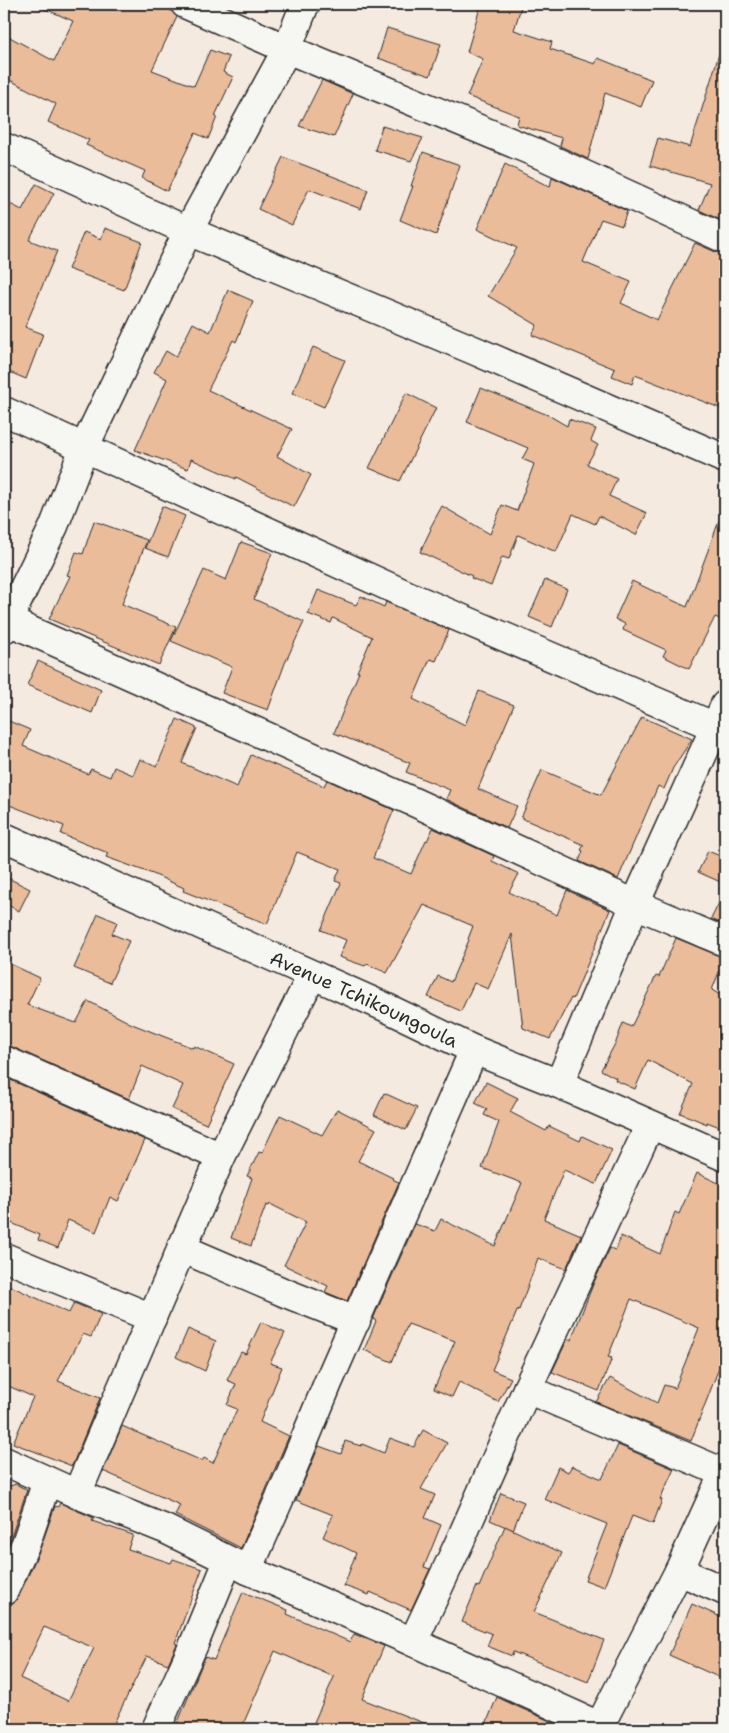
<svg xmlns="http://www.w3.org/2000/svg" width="729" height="1733" viewBox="0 0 729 1733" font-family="'Shantell Sans',sans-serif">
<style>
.building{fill:#eabc9a;stroke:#2b2b2b;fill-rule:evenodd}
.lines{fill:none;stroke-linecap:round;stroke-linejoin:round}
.minor-casing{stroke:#2b2b2b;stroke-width:31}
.tertiary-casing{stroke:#2b2b2b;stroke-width:31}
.minor{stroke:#f6f6f2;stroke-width:28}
.tertiary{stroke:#f6f6f2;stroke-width:28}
.labels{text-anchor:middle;stroke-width:4.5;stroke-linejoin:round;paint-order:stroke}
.street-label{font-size:19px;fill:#2b2b2b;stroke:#f6f6f2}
</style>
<rect width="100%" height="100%" fill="#f4eae0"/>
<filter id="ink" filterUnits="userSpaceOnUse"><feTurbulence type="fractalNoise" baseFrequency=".02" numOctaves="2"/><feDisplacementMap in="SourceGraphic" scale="10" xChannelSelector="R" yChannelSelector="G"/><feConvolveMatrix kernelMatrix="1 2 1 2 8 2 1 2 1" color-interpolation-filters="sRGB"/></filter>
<g filter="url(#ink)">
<g class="building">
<polygon points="34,4 157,4 171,10 177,17 152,70 194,86 210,50 229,57 223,72 233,77 215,116 217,117 208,139 195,133 167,191 142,178 145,171 86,145 89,140 48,122 56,104 4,77 4,34 54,61 73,21"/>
<polygon points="481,4 508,4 521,7 514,30 552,42 550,49 595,64 598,58 652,80 641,107 605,93 588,159 560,146 562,138 517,125 519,116 467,96 483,59 467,52"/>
<polygon points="387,28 441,44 430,76 378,58"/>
<polygon points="720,51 725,52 725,222 699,210 710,183 650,166 658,138 690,147"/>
<polygon points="322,80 353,94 334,137 299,126"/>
<polygon points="382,126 423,138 411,161 375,150"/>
<polygon points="423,152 460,165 436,235 400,220 413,186 411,186"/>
<polygon points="283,157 368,190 361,209 309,189 292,225 258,209"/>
<polygon points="505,164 550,187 552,177 627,211 622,226 601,219 583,262 631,282 621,303 657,320 695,243 718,253 725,254 725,410 635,375 632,384 612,376 615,369 532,335 537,325 488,296 517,248 477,229"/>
<polygon points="36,184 54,193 29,240 57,251 25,327 43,334 26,379 7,371 4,378 4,201 22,210"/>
<polygon points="105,228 142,242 124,290 68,269 84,232 101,239"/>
<polygon points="228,290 253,301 236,342 233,340 208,390 292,429 277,456 311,475 294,507 236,477 236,479 191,459 188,469 135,450 167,379 154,372 166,351 176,357 193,323 210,332"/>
<polygon points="313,347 345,360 324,407 292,393"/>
<polygon points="481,388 548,415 567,426 569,419 596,429 591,441 598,445 587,464 617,479 609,496 647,513 636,535 599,516 595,524 573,514 556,552 518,535 509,559 502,557 491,586 471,578 472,576 420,552 431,529 430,528 442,506 490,534 502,505 517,511 534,464 522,459 528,448 467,422"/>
<polygon points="406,393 436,408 400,481 369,468"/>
<polygon points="162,506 185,516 168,557 145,548"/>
<polygon points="723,510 725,510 725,621 715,617 689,669 663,656 666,650 623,630 625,624 615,619 632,581 687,607"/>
<polygon points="94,521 147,540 122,604 176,627 159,665 49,619 70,576 67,575 76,552 83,554"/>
<polygon points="241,542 272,553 254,599 304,622 285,663 268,710 222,693 232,667 171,641 204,570 226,580"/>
<polygon points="545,580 567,589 552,627 529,617"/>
<polygon points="318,590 356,605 361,596 384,607 386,602 449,630 436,661 430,659 413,699 465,725 479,691 514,705 478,789 517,806 507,828 446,799 450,790 406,772 410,763 334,733 359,672 357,672 372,637 333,618 331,623 308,614"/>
<polygon points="38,661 101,690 92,713 27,685"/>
<polygon points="642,717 692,739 673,768 664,789 658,786 618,879 579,861 583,851 581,850 584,845 521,818 542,770 601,795"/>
<polygon points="4,719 30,730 23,746 88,774 91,769 110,777 114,767 133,775 140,759 157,766 177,719 197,728 182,763 237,787 251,755 324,786 327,780 394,810 373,858 411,874 426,840 427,841 433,828 494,856 492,861 519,874 509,892 557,915 567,890 610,910 573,999 571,998 550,1039 523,1028 512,934 488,989 474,983 461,1011 428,997 438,976 451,982 469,940 468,939 473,926 424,905 387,973 367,964 365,966 339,957 346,940 321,930 341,883 335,881 340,869 297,852 267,924 183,891 184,888 153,874 106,857 108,853 61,834 64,826 4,803"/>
<polygon points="708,851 725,858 725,884 698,872"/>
<polygon points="4,876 30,889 19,911 4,903"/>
<polygon points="725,891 725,925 711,919"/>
<polygon points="98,914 117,922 112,934 129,941 110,983 74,968"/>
<polygon points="676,938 719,956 725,957 712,990 725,998 725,1129 707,1122 707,1124 680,1113 693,1084 648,1060 635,1089 615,1080 616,1078 601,1070 616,1042 623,1023 631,1027 656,976 659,977"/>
<polygon points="4,961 40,978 27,1005 76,1023 88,1001 132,1024 193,1048 194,1046 234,1064 206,1124 172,1109 183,1085 142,1066 129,1099 10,1046 4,1045"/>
<polygon points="4,1077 145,1140 118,1201 110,1197 96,1232 68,1220 58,1248 38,1240 40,1235 4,1220"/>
<polygon points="486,1082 518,1098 510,1112 546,1131 549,1126 580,1141 582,1136 612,1150 596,1184 564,1170 544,1219 581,1235 566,1269 538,1258 519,1310 518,1309 492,1370 511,1378 498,1402 459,1382 452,1397 434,1389 455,1341 408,1324 392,1362 364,1350 376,1321 373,1319 415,1224 435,1231 441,1219 495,1246 522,1183 482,1168 499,1122 484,1115 487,1109 475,1103"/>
<polygon points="384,1093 417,1108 406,1130 374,1115"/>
<polygon points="337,1109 376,1129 358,1161 393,1178 392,1179 399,1182 347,1301 325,1292 328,1286 284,1265 306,1222 270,1204 269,1206 266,1205 251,1246 231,1238 252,1178 247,1176 259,1152 262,1153 280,1115 322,1135"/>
<polygon points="697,1173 725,1186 725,1370 719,1368 691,1441 596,1402 610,1378 657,1403 664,1385 675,1388 699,1328 631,1299 608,1357 612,1358 599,1391 552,1372 568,1338 571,1340 594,1282 610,1248 615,1250 621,1236 660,1254 675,1212 679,1214"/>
<polygon points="4,1283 69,1313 74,1303 101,1314 91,1337 83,1334 58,1381 100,1398 72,1466 13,1443 33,1397 4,1384"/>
<polygon points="261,1322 285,1333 270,1363 282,1367 260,1422 289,1436 241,1548 175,1515 180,1505 103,1471 122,1426 202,1461 204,1458 213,1463 237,1409 227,1405 236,1384 227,1380 241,1352 246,1354"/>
<polygon points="188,1329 216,1341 205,1371 176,1357"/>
<polygon points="423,1430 447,1443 421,1489 435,1495 425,1518 441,1525 424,1567 430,1569 411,1610 370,1592 369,1595 344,1586 356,1553 323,1537 333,1515 296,1500 319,1446 341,1454 345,1441 361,1446 362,1444 384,1453 390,1438 414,1447"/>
<polygon points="618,1445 674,1469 660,1499 662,1500 653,1524 632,1516 604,1587 585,1580 607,1524 544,1499 558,1467 568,1472 572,1466 602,1479"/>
<polygon points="16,1484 27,1490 11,1537 4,1554 4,1488"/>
<polygon points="501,1493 524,1502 513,1530 490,1520"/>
<path d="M 60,1503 L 94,1518 L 92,1521 L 133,1535 L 128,1549 L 171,1563 L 173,1559 L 202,1569 L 175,1643 L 177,1644 L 168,1664 L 147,1656 L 111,1729 L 4,1729 L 4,1606 L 13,1604 L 18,1598 L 40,1549 L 55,1506 L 58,1507 ZM 44,1627 L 94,1648 L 68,1701 L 20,1678 Z"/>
<polygon points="505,1526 562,1553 534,1612 604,1640 588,1682 513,1652 512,1656 487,1646 492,1634 462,1622 477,1586 479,1587"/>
<polygon points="243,1592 288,1610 287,1614 350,1642 354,1634 384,1646 362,1699 437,1728 437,1729 311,1729 334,1677 275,1651 241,1729 175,1729 205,1657 214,1660"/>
<polygon points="692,1604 725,1619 725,1680 669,1655"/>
<polygon points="497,1697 516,1706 568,1729 484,1729"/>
</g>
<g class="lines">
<g class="minor-casing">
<g id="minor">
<polyline points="185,4 287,49 539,154 725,239"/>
<polyline points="4,147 188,231 471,349 725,459"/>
<polyline points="4,411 418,600 725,731"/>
<polyline points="4,619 416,803 635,904 725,942"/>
<polyline points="4,629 54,526 84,448 188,231 287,49 305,4"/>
<polyline points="4,1060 221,1157"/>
<polyline points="559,1084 635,904 725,705"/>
<polyline points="181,1248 283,1292 356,1321"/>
<polyline points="4,1257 152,1318"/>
<polyline points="527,1389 724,1473"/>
<polyline points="4,1461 77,1494 165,1529 248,1570 413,1642 599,1726"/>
<polyline points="77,1494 119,1394 221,1157 312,975"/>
<polyline points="248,1570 290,1475 328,1383 474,1050"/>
<polyline points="679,1571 725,1591"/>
<polyline points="4,1591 26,1543 47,1481"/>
<polyline points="413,1642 460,1541 527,1389 650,1125"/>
<polyline points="156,1729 194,1644 228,1561"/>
<polyline points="598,1729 679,1571 725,1470"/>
</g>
</g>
<g class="tertiary-casing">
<g id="tertiary">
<path id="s1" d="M 4,837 L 385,1007 L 474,1050 L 559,1084 L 725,1157"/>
</g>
</g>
<use href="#minor" class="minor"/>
<use href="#tertiary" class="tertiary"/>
</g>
</g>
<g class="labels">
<g class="street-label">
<text dy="7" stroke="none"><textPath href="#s1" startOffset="395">Avenue Tchikoungoula</textPath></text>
</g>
</g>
<rect width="729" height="1733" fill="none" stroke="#f6f6f2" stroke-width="20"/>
<rect x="10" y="10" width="709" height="1713" fill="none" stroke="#2b2b2b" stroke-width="2" filter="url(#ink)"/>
</svg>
